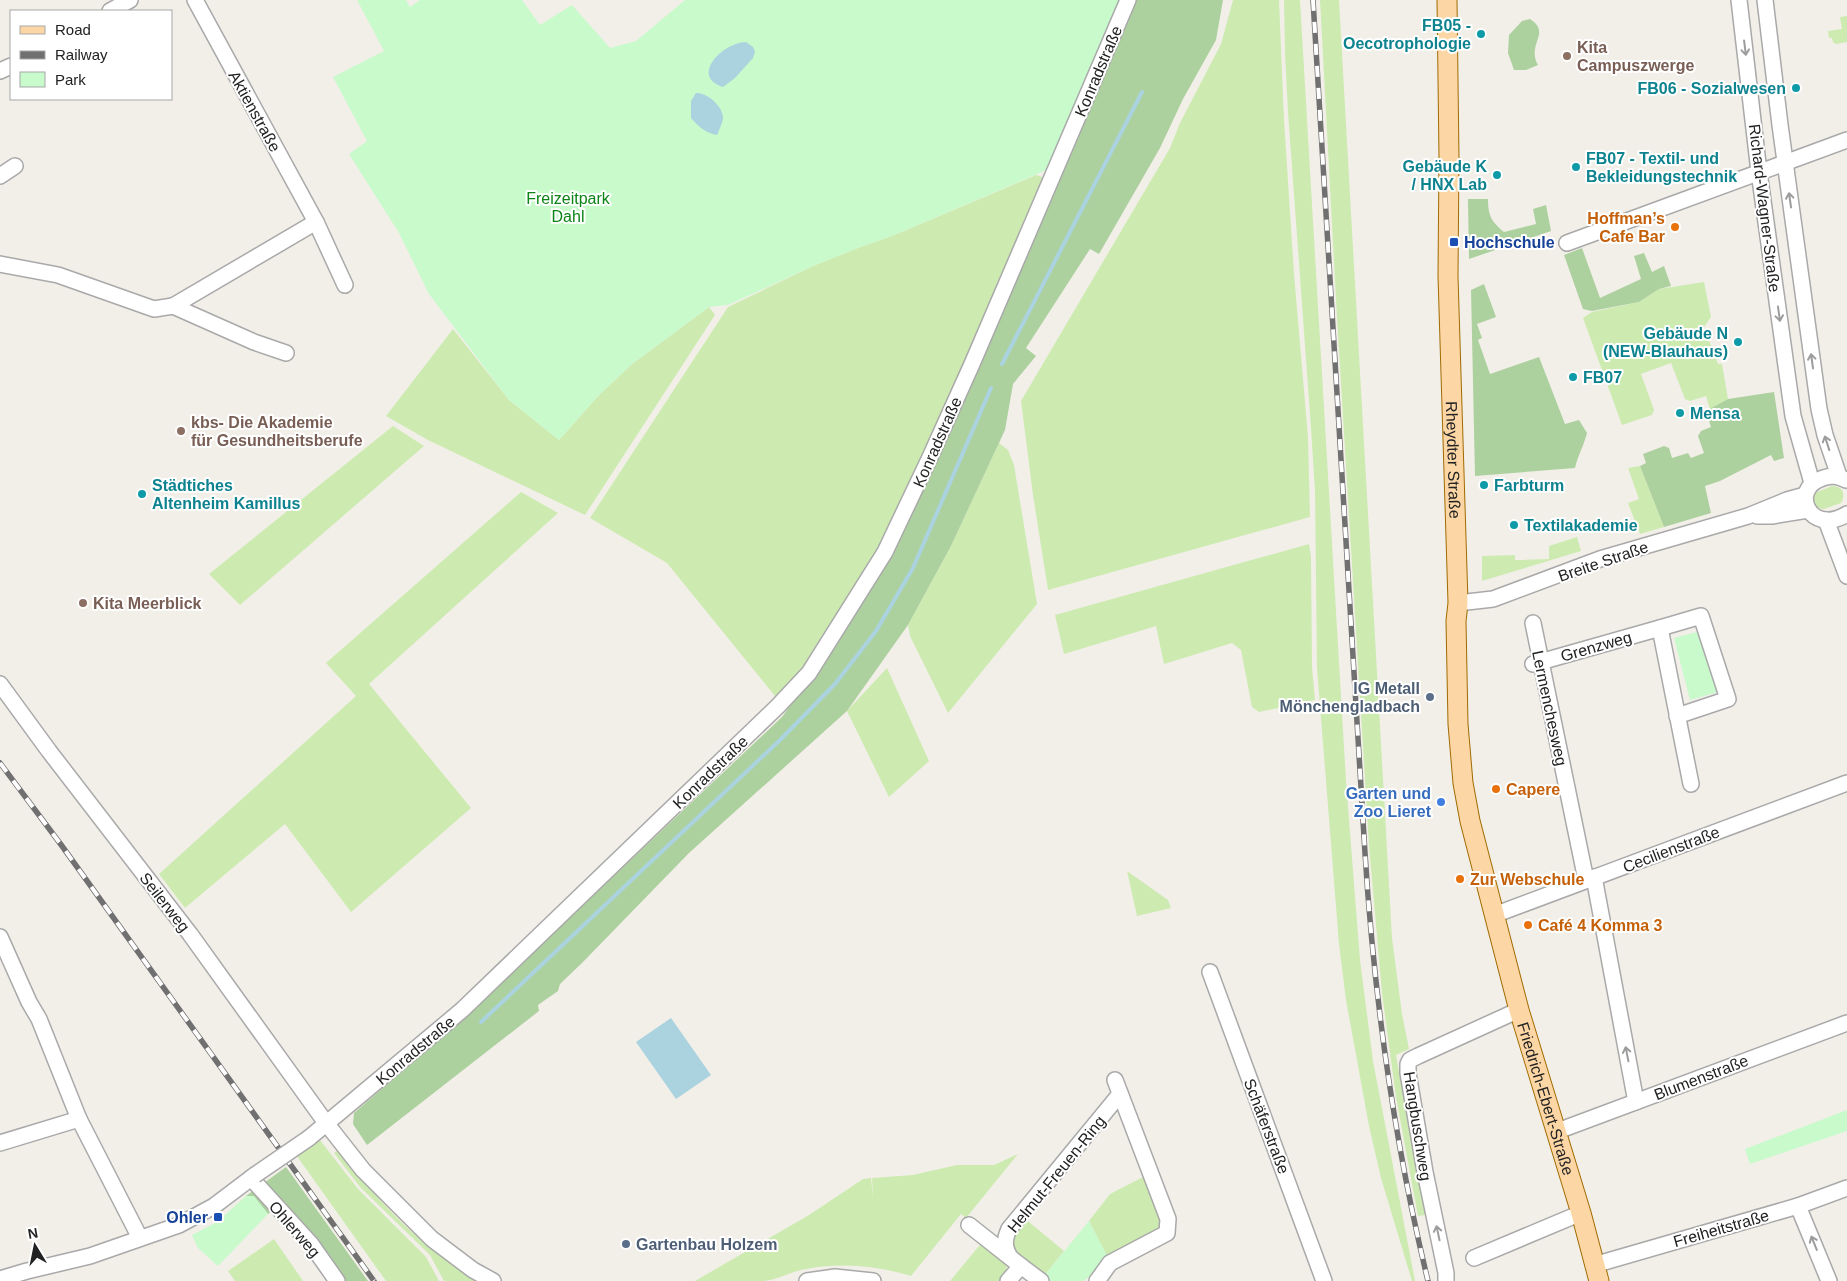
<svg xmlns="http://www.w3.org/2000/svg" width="1847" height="1281" viewBox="0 0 1847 1281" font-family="Helvetica,sans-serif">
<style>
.grass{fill:#cdebb0}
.forest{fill:#add19e}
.park{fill:#c8facc}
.water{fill:#aad3df}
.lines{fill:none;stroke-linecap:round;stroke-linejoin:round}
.stream{stroke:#aad3df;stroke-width:4}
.minor-casing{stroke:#a9a9a9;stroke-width:18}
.major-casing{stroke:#a06b00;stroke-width:21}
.minor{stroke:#fff;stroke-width:15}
.major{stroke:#fcd6a4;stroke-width:19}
.rail-casing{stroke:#707070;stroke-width:5.5}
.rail{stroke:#fff;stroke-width:4;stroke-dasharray:11;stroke-linecap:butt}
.minor-bridge-casing{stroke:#a9a9a9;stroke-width:18;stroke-linecap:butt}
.minor-bridge{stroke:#fff;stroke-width:15}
.oneway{stroke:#9c9c9c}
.culture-dot{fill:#0f9aa8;stroke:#fff;stroke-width:2}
.education-dot{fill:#8d6e63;stroke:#fff;stroke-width:2}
.food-dot{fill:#e8710a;stroke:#fff;stroke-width:2}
.transit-dot{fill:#1a4fb4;stroke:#fff;stroke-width:2}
.service-dot{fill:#5c6f8a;stroke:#fff;stroke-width:2}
.shop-dot{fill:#3f7fe0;stroke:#fff;stroke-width:2}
.labels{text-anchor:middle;stroke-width:4;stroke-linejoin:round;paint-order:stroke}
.culture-label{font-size:16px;font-weight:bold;fill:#0d838f;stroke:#fff;text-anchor:start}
.education-label{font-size:16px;font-weight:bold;fill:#785e54;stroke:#fff;text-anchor:start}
.street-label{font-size:16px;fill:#222;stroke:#fff}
.park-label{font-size:16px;fill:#0c8416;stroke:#fff}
.food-label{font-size:16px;font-weight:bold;fill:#c56008;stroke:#fff;text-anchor:start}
.transit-label{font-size:16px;font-weight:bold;fill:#164399;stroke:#fff;text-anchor:start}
.service-label{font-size:16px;font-weight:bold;fill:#4e5e75;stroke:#fff;text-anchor:end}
.shop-label{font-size:16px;font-weight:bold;fill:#366cbe;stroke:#fff;text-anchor:end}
</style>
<rect width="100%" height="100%" fill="#f2efe9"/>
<g class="grass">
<polygon points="1233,0 1279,0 1284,120 1294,274 1308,437 1310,517 1048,590 1033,495 1021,401 1170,148 1180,123 1221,44"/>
<polygon points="1284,0 1300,0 1346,781 1360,960 1373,1061 1415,1281 1412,1281 1381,1178 1369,1126 1346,1000 1339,944 1317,668 1315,491 1311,428 1288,112 1285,54"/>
<polygon points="1320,0 1339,0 1392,938 1402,1014 1409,1049 1396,1055 1425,1215 1418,1216 1396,1097 1382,993 1369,845 1337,318"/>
<polygon points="1847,16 1847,42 1836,44 1833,42 1832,38 1829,38 1828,31 1842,29 1840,17"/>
<polygon points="1036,175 1052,180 865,582 813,660 779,701 667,563 590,518 728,307 813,266 863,246 892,236"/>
<polygon points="1704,282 1711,317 1704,327 1718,364 1722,364 1728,399 1710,409 1706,396 1690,401 1685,399 1671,363 1641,374 1654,410 1652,415 1622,425 1583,318 1592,312 1639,302 1659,289"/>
<polygon points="709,307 715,315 585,515 428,440 386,416 453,329 509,400 559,440 599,395 632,364"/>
<polygon points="393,426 424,446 240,605 209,574"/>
<polygon points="999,443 1008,450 1014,465 1037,604 948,713 910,636 908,625 951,546"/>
<polygon points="1640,466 1664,527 1640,534 1628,503 1639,499 1628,468"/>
<path d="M 1832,486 C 1843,486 1846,494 1841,503 L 1824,509 L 1817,508 L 1813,499 L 1815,493 Z"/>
<polygon points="521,492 558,513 369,684 471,808 351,912 285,824 185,908 159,874 356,696 326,663"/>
<polygon points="1577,537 1581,551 1482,581 1482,556 1515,555 1515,560 1549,559 1549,546"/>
<polygon points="1309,544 1311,557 1312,667 1315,700 1259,712 1252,707 1241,650 1232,643 1164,664 1156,626 1064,654 1055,615"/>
<polygon points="887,668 929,761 889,797 847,711"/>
<polygon points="1127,871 1168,900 1171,908 1137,916"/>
<polygon points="316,1135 358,1189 426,1257 439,1281 386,1281 294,1152"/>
<path d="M 338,1150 C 381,1203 418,1246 479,1281 L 444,1281 L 430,1255 L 360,1187 L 334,1153 Z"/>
<path d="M 1018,1154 L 966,1218 L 961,1214 L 911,1276 C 875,1265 838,1262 801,1270 C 789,1273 776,1280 764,1281 C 742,1281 718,1281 695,1281 L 809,1215 L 863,1179 L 871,1178 L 873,1198 L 872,1178 L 913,1175 L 957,1165 L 994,1165 Z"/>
<polygon points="1143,1177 1162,1219 1161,1230 1108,1258 1089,1221 1110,1194"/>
<polygon points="1023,1217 1064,1251 1044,1276 1014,1251 1009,1235"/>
<polygon points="274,1239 303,1281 235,1281 228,1271"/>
<polygon points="986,1243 1007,1263 1006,1272 999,1281 950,1281 979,1246"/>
</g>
<g class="forest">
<polygon points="1132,0 1223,0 1216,40 1183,99 1160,148 1099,254 1090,249 1026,348 1036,356 1013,384 1005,430 951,546 908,625 847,711 689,853 582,963 560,984 558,991 538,1005 539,1011 367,1145 353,1124 354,1113 460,1021 782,717 838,638 865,595"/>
<path d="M 1530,19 C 1552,33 1526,44 1538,65 L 1526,70 L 1514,70 L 1508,53 L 1509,35 L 1522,21 Z"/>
<path d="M 1468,199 L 1488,199 C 1488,216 1492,222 1504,232 L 1536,224 L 1533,209 L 1546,205 L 1551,231 L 1469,259 Z"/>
<polygon points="1582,248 1600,298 1641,279 1634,256 1644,253 1652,272 1664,266 1671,286 1659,289 1639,302 1592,311 1583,309 1564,255"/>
<path d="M 1484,284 L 1496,317 L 1477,324 L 1482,338 L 1478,340 L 1490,374 L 1539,357 L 1565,424 L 1579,420 L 1587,433 C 1584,445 1578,455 1575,468 L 1475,476 L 1471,290 Z"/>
<polygon points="1774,392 1784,458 1774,461 1771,455 1720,481 1705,486 1711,513 1664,527 1640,466 1646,463 1643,454 1664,446 1669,448 1672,458 1688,453 1691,458 1704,453 1698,436 1701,431 1711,427 1706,411 1728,399"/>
<polygon points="286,1167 368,1281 342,1281 285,1202 268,1214 254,1197 246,1196"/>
</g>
<g class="park">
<polygon points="357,0 406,0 410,7 420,0 522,0 540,25 572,5 610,48 636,41 685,0 1122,0 1056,166 892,236 863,246 813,266 728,305 709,307 632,364 599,395 559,440 509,400 429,294 399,233 349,154 367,141 333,77 384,51"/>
<polygon points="1697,632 1718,692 1690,700 1674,638"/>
<polygon points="1847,1110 1847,1131 1750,1164 1745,1149"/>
<polygon points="246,1196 254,1196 268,1214 218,1266 198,1248 192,1235 217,1222"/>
<polygon points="1089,1221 1108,1258 1098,1266 1089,1277 1083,1281 1051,1281 1044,1276"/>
</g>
<g class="water">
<path d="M 746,42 L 753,47 L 755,52 L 753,58 L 735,78 L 723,87 C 690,77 721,43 746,42 Z"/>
<path d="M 696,93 C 707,92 724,107 723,119 C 722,124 719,130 717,135 C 707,134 698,126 691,118 L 691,101 Z"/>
<polygon points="671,1018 711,1075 676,1099 636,1042"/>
</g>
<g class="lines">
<g class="stream">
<polyline points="1002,364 1142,92"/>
<polyline points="481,1022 780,740 835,684 876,631 913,568 991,388"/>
</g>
<g class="minor-casing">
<g id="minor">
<polyline points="195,0 316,222 345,285"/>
<polyline points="1739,0 1759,172 1793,416 1812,483"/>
<polyline points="1765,0 1780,125 1819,409 1825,435 1839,476"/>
<polyline points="110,11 130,0"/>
<polyline points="0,71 11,66"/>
<polyline points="0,176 15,166"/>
<polyline points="1567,243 1847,140"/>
<polyline points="0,264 58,275 154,309 173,306 254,342 286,353"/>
<polyline points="173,306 316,222"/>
<path d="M 1846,480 C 1838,476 1832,475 1823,478 C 1788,489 1810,537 1847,514"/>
<polyline points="1757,516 1772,516 1808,510"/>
<polyline points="1826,520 1847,576"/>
<polyline points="1458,603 1493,599 1600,559 1748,516 1787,500 1805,495"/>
<polyline points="1533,623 1586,880"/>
<polyline points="1660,628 1701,616 1728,699 1677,716"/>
<polyline points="1533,664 1660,628 1691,784"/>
<polyline points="0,684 49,751 190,934 326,1123 363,1170 432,1239 473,1270 493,1281"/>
<polyline points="1594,877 1636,1102"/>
<polyline points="1494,915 1847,783"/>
<polyline points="0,937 29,1002 39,1019 79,1119 140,1238"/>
<polyline points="1210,972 1324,1281"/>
<polyline points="1555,1132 1847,1023"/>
<polyline points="309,1138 462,1010 778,706 809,673 885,552 931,455 972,364 1128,0"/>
<polyline points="0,1143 79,1119"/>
<polyline points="251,1178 311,1244 337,1281"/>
<polyline points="1798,1206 1829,1281"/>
<polyline points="969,1225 1021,1266"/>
<path d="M 1010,1257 C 1004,1247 1004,1240 1009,1229 L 1120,1094"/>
<polyline points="1474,1258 1581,1213"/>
<polyline points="1594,1265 1798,1206 1847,1188"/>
<polyline points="0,1279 27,1271 90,1256 179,1225 214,1206 255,1175"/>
<polyline points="807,1281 835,1277 873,1281"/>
<polyline points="1008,1281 1021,1266 1041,1281"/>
<polyline points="1097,1281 1110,1263 1167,1233 1168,1219 1115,1080"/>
<polyline points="1446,1281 1446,1273 1425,1172 1408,1073 1408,1064 1410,1060 1418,1056 1519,1010"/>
</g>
</g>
<g class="major-casing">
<g id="major">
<path id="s1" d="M 1447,0 L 1449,158 L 1448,276 L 1458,603 L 1456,621 L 1458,724 L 1463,783 L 1470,821 L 1519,1010 L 1581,1213 L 1599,1281"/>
</g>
</g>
<use href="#minor" class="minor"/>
<use href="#major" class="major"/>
<g class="rail-casing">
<g id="rail">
<path d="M 1313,0 L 1365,853 C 1374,997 1394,1141 1428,1281"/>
<polyline points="0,763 62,846 374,1281"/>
</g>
</g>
<use href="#rail" class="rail"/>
<g class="minor-bridge-casing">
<polyline id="minor-bridge" points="255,1175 309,1138"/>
</g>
<use href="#minor-bridge" class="minor-bridge"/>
</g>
<defs><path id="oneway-shaft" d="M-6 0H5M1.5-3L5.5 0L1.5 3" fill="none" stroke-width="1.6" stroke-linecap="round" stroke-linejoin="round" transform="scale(1.25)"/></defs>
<g class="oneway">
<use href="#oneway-shaft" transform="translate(1745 48) rotate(83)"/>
<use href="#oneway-shaft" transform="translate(1790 200) rotate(-98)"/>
<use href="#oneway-shaft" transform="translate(1779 314) rotate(82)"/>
<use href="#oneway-shaft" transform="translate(1812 361) rotate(-98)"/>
<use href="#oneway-shaft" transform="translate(1827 443) rotate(-108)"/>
<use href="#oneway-shaft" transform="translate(1627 1054) rotate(-101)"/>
<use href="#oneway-shaft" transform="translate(1438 1233) rotate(-102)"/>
<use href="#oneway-shaft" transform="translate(1814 1243) rotate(-112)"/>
</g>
<g class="culture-dot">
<circle cx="1481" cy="34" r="5"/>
<circle cx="1796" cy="88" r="5"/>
<circle cx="1576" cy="167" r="5"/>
<circle cx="1497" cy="175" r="5"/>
<circle cx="1738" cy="342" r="5"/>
<circle cx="1573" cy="377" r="5"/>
<circle cx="1680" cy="413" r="5"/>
<circle cx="1484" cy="485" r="5"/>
<circle cx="142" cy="494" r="5"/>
<circle cx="1514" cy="525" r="5"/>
</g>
<g class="education-dot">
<circle cx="1567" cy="56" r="5"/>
<circle cx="181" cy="431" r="5"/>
<circle cx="83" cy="603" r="5"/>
</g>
<g class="food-dot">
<circle cx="1675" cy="227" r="5"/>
<circle cx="1496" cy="789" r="5"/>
<circle cx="1460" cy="879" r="5"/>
<circle cx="1528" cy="925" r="5"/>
</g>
<g class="transit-dot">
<rect x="1449" y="237" width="10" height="10" rx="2.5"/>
<rect x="213" y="1212" width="10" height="10" rx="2.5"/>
</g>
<g class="service-dot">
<circle cx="1430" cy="697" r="5"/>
<circle cx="626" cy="1244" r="5"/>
</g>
<circle class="shop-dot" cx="1441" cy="802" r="5"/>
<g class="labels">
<g class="culture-label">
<text x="1471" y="31" text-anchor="end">FB05 -<tspan x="1471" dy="18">Oecotrophologie</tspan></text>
<text x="1786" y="94" text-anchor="end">FB06 - Sozialwesen</text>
<text x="1586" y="164">FB07 - Textil- und<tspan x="1586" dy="18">Bekleidungstechnik</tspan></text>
<text x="1487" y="172" text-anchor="end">Gebäude K<tspan x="1487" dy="18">/ HNX Lab</tspan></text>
<text x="1728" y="339" text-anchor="end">Gebäude N<tspan x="1728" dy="18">(NEW-Blauhaus)</tspan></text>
<text x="1583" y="383">FB07</text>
<text x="1690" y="419">Mensa</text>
<text x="152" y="491">Städtiches<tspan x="152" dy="18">Altenheim Kamillus</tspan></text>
<text x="1494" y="491">Farbturm</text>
<text x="1524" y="531">Textilakademie</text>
</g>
<g class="education-label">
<text x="1577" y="53">Kita<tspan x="1577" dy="18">Campuszwerge</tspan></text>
<text x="191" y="428">kbs- Die Akademie<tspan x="191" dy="18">für Gesundheitsberufe</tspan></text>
<text x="93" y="609">Kita Meerblick</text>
</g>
<g class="street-label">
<text transform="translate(1098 71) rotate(-67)" y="6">Konradstraße</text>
<text transform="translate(255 111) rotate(61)" y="6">Aktienstraße</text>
<text transform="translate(1765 208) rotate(83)" y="6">Richard-Wagner-Straße</text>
<text transform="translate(937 442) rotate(-66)" y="6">Konradstraße</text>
<text dy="6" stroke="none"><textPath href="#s1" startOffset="460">Rheydter Straße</textPath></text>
<text transform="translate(1603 561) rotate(-19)" y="6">Breite Straße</text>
<text transform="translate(1596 646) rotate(-16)" y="6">Grenzweg</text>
<text transform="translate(1550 708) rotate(78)" y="6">Lermenchesweg</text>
<text transform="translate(710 772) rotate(-44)" y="6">Konradstraße</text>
<text transform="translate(1671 849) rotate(-21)" y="6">Cecilienstraße</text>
<text transform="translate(165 902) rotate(52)" y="6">Seilerweg</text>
<text transform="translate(415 1050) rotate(-40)" y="6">Konradstraße</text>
<text transform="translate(1701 1077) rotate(-21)" y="6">Blumenstraße</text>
<text dy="6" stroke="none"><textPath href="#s1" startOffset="1110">Friedrich-Ebert-Straße</textPath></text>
<text transform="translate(1267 1126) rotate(69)" y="6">Schäferstraße</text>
<text transform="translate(1418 1126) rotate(81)" y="6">Hangbuschweg</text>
<text transform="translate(1056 1174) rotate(-51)" y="6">Helmut-Freuen-Ring</text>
<text transform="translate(1721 1228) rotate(-16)" y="6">Freiheitstraße</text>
<text transform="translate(295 1229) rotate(49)" y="6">Ohlerweg</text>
</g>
<g class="park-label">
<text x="568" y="204">Freizeitpark<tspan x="568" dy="18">Dahl</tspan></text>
</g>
<g class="food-label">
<text x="1665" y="224" text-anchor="end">Hoffman’s<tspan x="1665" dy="18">Cafe Bar</tspan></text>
<text x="1506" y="795">Capere</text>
<text x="1470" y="885">Zur Webschule</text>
<text x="1538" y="931">Café 4 Komma 3</text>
</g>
<g class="transit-label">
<text x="1464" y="248">Hochschule</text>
<text x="208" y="1223" text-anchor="end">Ohler</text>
</g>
<g class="service-label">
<text x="1420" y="694">IG Metall<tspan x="1420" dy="18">Mönchengladbach</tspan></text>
<text x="636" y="1250" text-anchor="start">Gartenbau Holzem</text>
</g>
<g class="shop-label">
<text x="1431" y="799">Garten und<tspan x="1431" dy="18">Zoo Lieret</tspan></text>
</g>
</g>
<rect x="10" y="10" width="162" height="90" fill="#ffffff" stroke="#a7a7a7"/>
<rect x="20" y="26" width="25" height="8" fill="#fcd6a4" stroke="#a7a7a7"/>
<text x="55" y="35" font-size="15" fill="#222222">Road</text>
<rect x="20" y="51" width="25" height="8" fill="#707070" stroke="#a7a7a7"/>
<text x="55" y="60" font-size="15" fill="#222222">Railway</text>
<rect x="20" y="72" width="25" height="15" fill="#c8facc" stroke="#a7a7a7"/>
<text x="55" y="85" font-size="15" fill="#222222">Park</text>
<g transform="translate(35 1246) rotate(350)" stroke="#ffffff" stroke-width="4" paint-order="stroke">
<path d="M0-4L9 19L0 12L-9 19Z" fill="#222222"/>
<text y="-8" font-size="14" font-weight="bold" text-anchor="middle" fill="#222222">N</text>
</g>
</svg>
